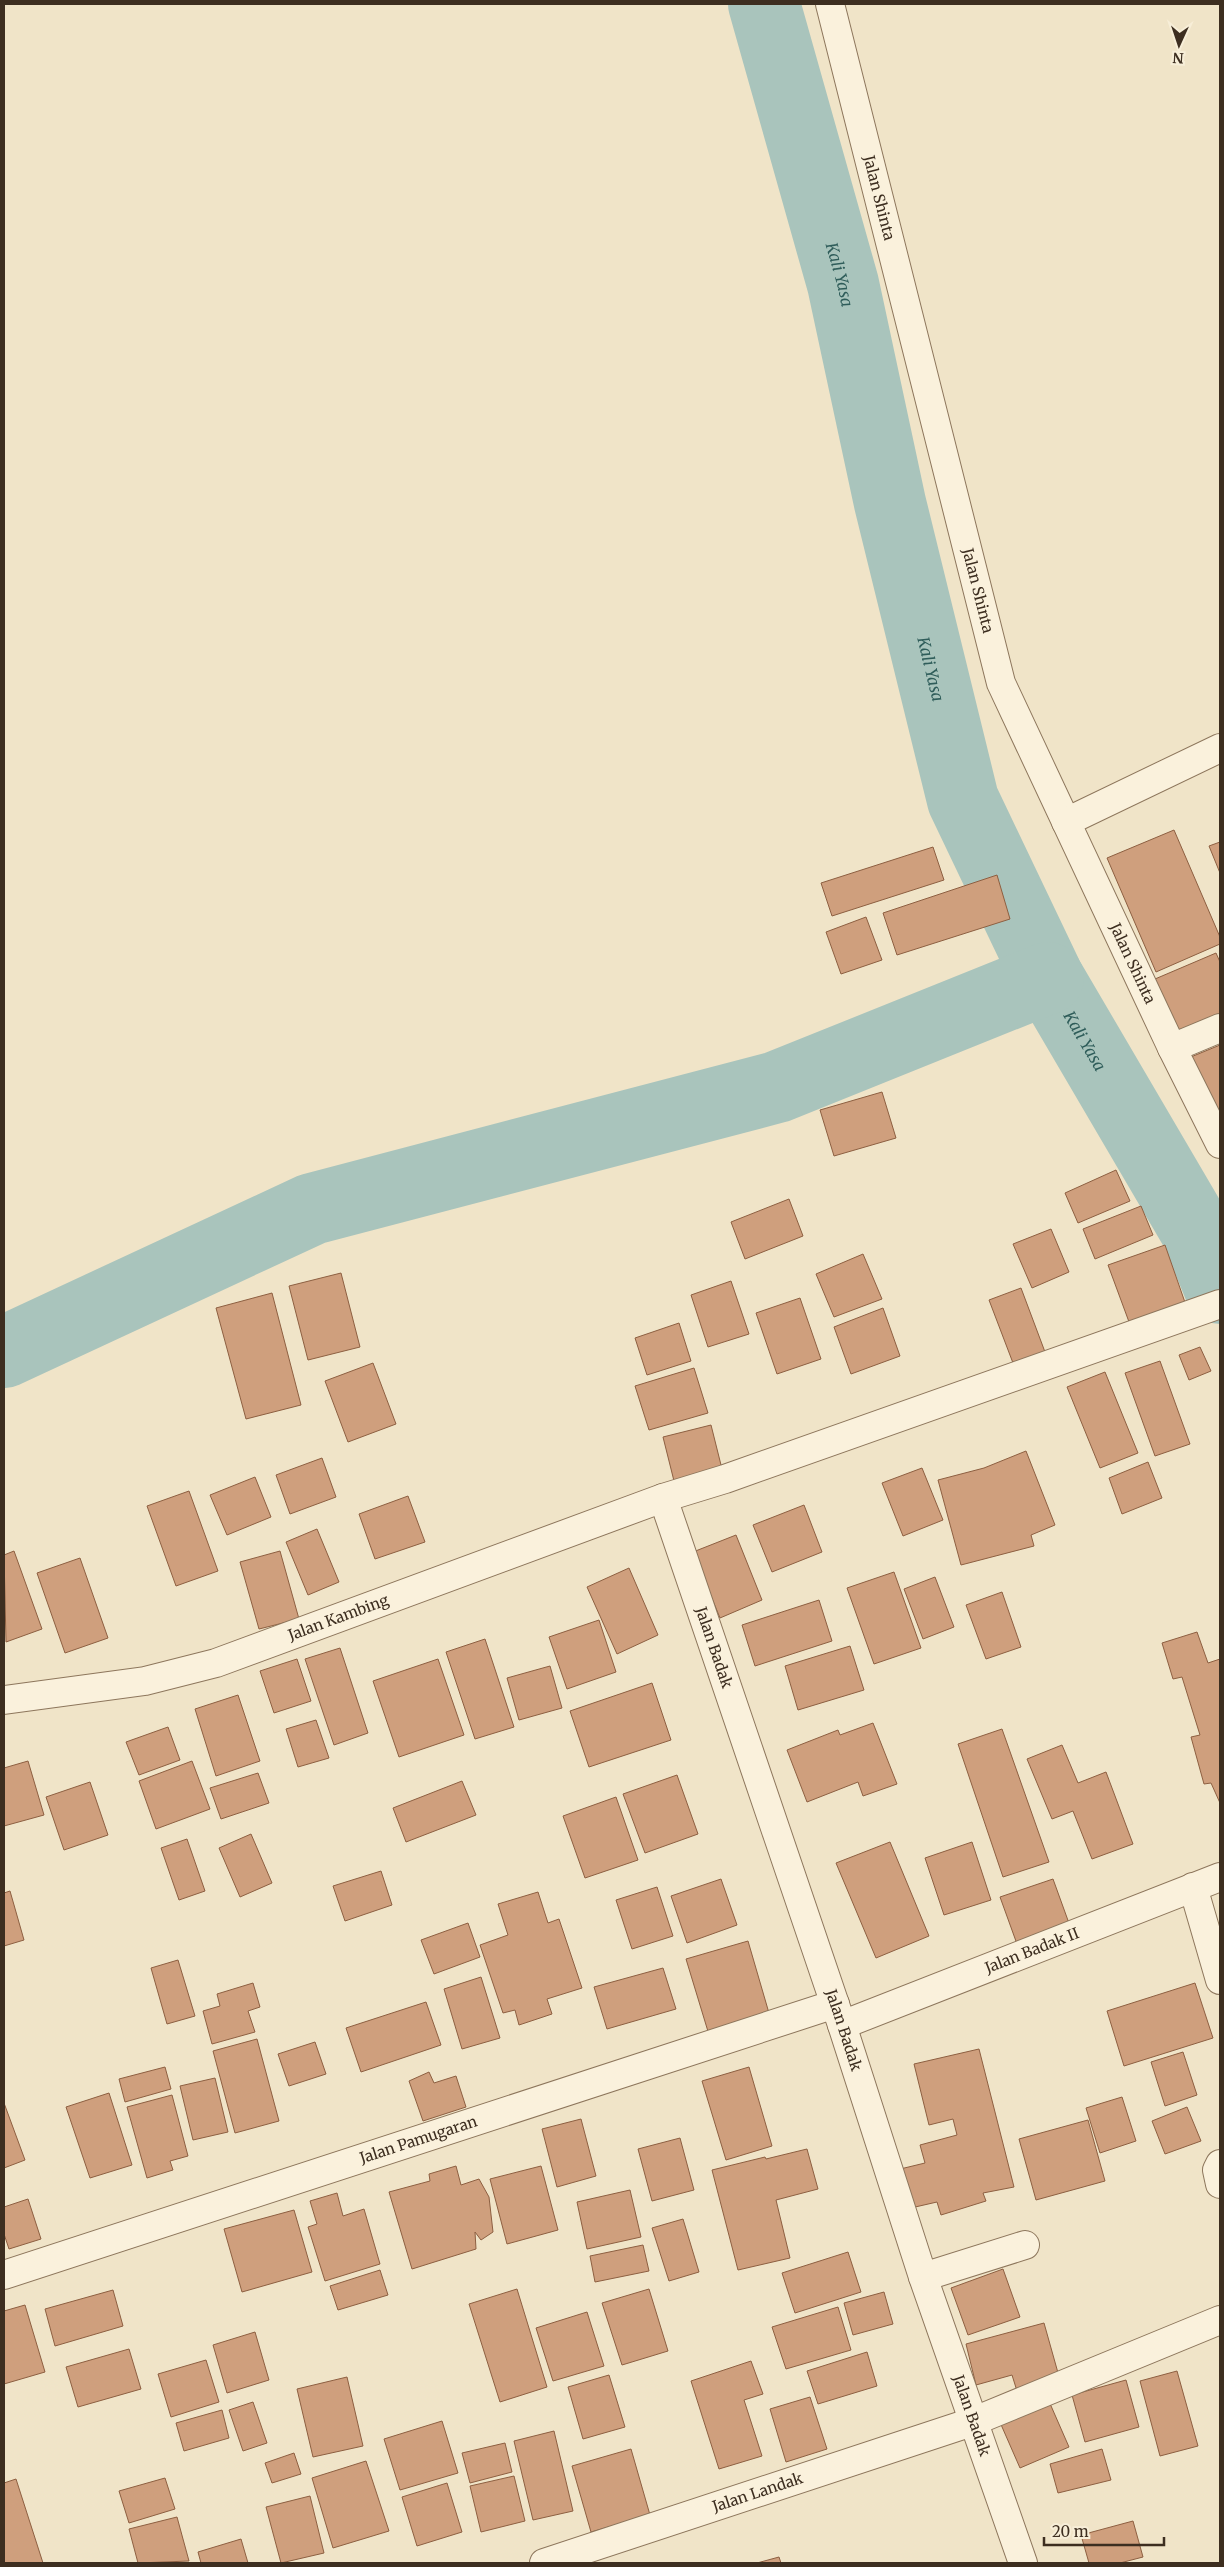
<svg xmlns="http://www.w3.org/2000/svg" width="1224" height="2567" viewBox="0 0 1224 2567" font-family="Merriweather,serif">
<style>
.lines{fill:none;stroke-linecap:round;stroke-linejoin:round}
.river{stroke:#a9c4bc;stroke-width:72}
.building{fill:#cf9f7d;stroke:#8d5f41}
.minor-casing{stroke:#8d765c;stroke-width:30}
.minor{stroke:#faf1dc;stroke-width:28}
.labels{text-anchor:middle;stroke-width:4.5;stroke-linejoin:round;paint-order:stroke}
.street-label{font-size:15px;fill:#3d2e20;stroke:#f7eed8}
.water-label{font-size:16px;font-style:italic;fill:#2f5d5a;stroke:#f7eed8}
</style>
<rect width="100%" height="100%" fill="#f0e4c8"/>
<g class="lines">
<g class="river">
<path id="s1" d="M 764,4 L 843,284 L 890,503 L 963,800 L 1048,978 L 1197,1232 L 1220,1288"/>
<polyline points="4,1352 312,1209 777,1087 1048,978"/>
</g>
</g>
<g class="building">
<polygon points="1174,830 1220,937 1220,944 1156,972 1107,858"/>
<polygon points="1220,842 1220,873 1209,846"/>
<polygon points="933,847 944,880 832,916 821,883"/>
<polygon points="997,875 1010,919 897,955 883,913"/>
<polygon points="866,917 882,960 841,974 826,932"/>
<polygon points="1216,953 1220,962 1220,1023 1181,1040 1155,979"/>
<polygon points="1220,1045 1220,1120 1186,1059"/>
<polygon points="882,1092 896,1138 834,1156 820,1110"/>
<polygon points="1116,1170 1130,1201 1078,1223 1065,1193"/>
<polygon points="789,1199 803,1236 745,1259 731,1222"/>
<polygon points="1141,1206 1153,1235 1095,1259 1083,1229"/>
<polygon points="1051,1229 1069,1272 1032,1288 1013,1244"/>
<polygon points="1165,1245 1188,1311 1132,1330 1108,1265"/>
<polygon points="863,1254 882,1299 834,1317 816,1274"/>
<polygon points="341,1273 360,1347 308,1360 289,1286"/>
<polygon points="731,1281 749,1334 708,1347 691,1295"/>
<polygon points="1021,1288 1045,1352 1013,1363 989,1300"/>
<polygon points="272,1293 301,1405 246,1419 216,1308"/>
<polygon points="800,1298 821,1359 777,1374 756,1313"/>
<polygon points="883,1308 900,1356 851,1374 834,1327"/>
<polygon points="679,1323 691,1361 647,1375 635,1338"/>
<polygon points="1200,1347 1211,1371 1189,1380 1179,1355"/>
<polygon points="1160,1361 1190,1444 1155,1456 1125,1373"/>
<polygon points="373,1363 396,1424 348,1442 325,1381"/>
<polygon points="694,1368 708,1413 649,1430 635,1386"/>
<polygon points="1105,1372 1138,1453 1100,1468 1067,1387"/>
<polygon points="711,1425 722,1469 674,1481 663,1437"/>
<polygon points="1026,1451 1055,1525 1031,1535 1034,1546 961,1565 938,1480 984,1468"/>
<polygon points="322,1458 336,1497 290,1514 276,1475"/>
<polygon points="1148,1462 1162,1498 1122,1514 1109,1478"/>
<polygon points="922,1468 943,1520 903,1536 882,1483"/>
<polygon points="255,1477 271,1517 227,1535 210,1495"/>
<polygon points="189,1491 218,1571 176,1586 147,1506"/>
<polygon points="408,1496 425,1542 375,1559 359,1514"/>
<polygon points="804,1505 822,1552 772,1572 753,1525"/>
<polygon points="317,1529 339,1582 308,1595 286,1542"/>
<polygon points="736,1535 762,1600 720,1618 693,1552"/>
<polygon points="14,1551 42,1629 6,1642 4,1555"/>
<polygon points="280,1551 299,1619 259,1629 240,1562"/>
<polygon points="80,1558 108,1638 65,1653 37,1573"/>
<polygon points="629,1568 658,1635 617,1654 587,1587"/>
<polygon points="894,1572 921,1648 874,1664 847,1588"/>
<polygon points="935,1577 954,1627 923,1639 904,1589"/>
<polygon points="1002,1592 1021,1647 986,1659 966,1605"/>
<polygon points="819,1600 832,1641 755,1666 742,1625"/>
<polygon points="599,1620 616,1672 567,1689 549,1637"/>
<polygon points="1197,1632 1208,1663 1220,1659 1220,1803 1211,1783 1204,1784 1191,1737 1200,1735 1182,1677 1173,1679 1162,1643"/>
<polygon points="485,1639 514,1727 475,1739 446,1652"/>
<polygon points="850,1646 864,1690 798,1710 785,1666"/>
<polygon points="340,1648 368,1733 334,1745 305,1659"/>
<polygon points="297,1659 311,1701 274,1713 260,1671"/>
<polygon points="438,1659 464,1735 399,1757 373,1681"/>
<polygon points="550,1666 562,1708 519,1720 507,1678"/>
<polygon points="652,1683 671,1740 589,1767 570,1711"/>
<polygon points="238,1695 260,1761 216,1776 195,1709"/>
<polygon points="316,1720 329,1758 298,1767 286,1729"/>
<polygon points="873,1723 897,1784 863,1796 858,1782 807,1802 787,1750 838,1730 840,1735"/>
<polygon points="168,1727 180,1760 139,1775 126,1742"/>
<polygon points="1002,1729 1049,1862 1003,1877 958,1744"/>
<polygon points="1062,1745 1078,1783 1106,1772 1133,1844 1092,1859 1073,1811 1052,1819 1027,1759"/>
<polygon points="28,1761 44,1815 4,1826 4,1768"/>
<polygon points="192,1761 210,1809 156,1829 139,1781"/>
<polygon points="258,1773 269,1803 221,1819 210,1788"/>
<polygon points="677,1775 698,1834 645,1853 623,1794"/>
<polygon points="462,1781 476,1815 406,1842 393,1808"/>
<polygon points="90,1782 108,1835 64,1850 46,1797"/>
<polygon points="616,1797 638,1860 585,1878 563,1816"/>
<polygon points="251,1834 272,1883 240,1897 219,1848"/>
<polygon points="187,1839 205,1891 179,1900 161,1848"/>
<polygon points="890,1842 929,1936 876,1958 836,1863"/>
<polygon points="972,1842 991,1900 944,1915 925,1858"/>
<polygon points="381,1871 392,1905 345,1921 333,1886"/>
<polygon points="721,1879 737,1925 687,1943 671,1896"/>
<polygon points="1053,1879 1070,1926 1017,1944 1000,1897"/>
<polygon points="657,1887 673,1936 632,1949 616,1900"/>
<polygon points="10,1891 24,1940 4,1946 4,1893"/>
<polygon points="538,1892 548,1923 559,1919 582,1988 547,1999 552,2014 519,2025 515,2010 503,2013 480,1945 508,1935 498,1904"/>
<polygon points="468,1923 480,1957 434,1974 421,1940"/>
<polygon points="748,1941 771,2020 710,2038 686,1959"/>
<polygon points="178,1960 195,2016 167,2024 151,1968"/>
<polygon points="663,1968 676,2009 607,2029 594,1987"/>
<polygon points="481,1977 500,2038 462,2049 444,1989"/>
<polygon points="253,1983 260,2007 248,2011 255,2032 212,2044 203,2011 220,2006 217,1994"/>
<polygon points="1195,1983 1213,2038 1124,2066 1107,2011"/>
<polygon points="426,2002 441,2045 361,2072 346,2028"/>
<polygon points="257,2039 279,2121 235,2133 213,2051"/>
<polygon points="315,2042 326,2074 289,2086 278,2054"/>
<polygon points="979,2049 1014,2187 983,2193 986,2201 941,2215 937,2202 902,2210 892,2171 925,2163 920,2145 957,2135 953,2119 929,2125 914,2064"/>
<polygon points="1183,2052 1197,2095 1165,2106 1151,2062"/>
<polygon points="165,2067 171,2089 125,2102 119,2079"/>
<polygon points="749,2067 772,2146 726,2160 702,2081"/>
<polygon points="429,2072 434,2083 456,2076 466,2107 423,2121 409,2081"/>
<polygon points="215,2078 228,2132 193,2140 180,2086"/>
<polygon points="109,2093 132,2165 90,2178 66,2107"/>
<polygon points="172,2095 188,2156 170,2161 173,2170 147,2178 127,2107"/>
<polygon points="1122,2097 1136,2141 1100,2153 1086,2108"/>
<polygon points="4,2103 25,2160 4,2168"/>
<polygon points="1187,2107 1201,2141 1165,2154 1152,2121"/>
<polygon points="581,2119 596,2176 557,2187 542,2129"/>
<polygon points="1088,2120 1105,2181 1036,2200 1019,2139"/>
<polygon points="680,2138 694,2190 652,2201 638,2149"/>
<polygon points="807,2149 818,2189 776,2200 790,2258 738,2270 712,2170 765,2157 766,2159"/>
<polygon points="456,2166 461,2185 479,2179 489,2197 493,2232 481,2240 475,2232 476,2249 412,2269 389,2192 430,2181 429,2174"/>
<polygon points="541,2166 558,2230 507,2244 490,2179"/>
<polygon points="630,2190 641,2237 587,2249 577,2202"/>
<polygon points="337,2193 343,2216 364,2209 380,2264 325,2281 308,2227 317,2224 310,2201"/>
<polygon points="28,2199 41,2239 9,2249 4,2234 4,2207"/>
<polygon points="294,2210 312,2272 242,2292 224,2229"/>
<polygon points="683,2219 699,2272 669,2281 652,2228"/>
<polygon points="643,2245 649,2271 595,2282 590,2256"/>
<polygon points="848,2252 861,2292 795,2313 782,2273"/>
<polygon points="1003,2269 1020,2317 968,2335 951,2288"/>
<polygon points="380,2270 388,2295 338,2310 330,2286"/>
<polygon points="517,2289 547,2387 500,2402 469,2304"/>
<polygon points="649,2289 668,2351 622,2365 602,2303"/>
<polygon points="113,2290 123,2326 55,2346 45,2309"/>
<polygon points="884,2292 893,2324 853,2335 844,2303"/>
<polygon points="25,2305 45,2372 4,2384 4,2311"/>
<polygon points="838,2307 851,2350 786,2369 772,2327"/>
<polygon points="587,2312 604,2366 553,2381 536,2328"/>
<polygon points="1044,2323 1060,2380 1017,2391 1012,2375 976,2385 966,2344"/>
<polygon points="255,2332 269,2380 227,2393 213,2345"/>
<polygon points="129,2349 141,2389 78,2407 66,2367"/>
<polygon points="867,2352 877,2386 818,2404 807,2371"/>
<polygon points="206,2360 219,2402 171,2417 158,2374"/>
<polygon points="751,2361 763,2394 744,2400 762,2456 719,2469 691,2381"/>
<polygon points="1177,2371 1198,2446 1160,2456 1140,2381"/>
<polygon points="609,2375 625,2427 583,2439 568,2387"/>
<polygon points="347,2377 363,2446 313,2457 297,2389"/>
<polygon points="1126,2380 1139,2427 1085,2442 1072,2395"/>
<polygon points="810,2397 827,2449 786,2462 770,2409"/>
<polygon points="1048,2399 1069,2447 1020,2468 999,2420"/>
<polygon points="253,2402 267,2443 243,2451 229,2410"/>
<polygon points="222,2410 229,2438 184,2451 176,2423"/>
<polygon points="442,2421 458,2473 400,2490 384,2439"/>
<polygon points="554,2431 573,2511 533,2520 514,2441"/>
<polygon points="505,2443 512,2472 470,2483 462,2453"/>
<polygon points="631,2449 650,2515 591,2532 572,2466"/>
<polygon points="1102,2449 1111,2480 1058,2493 1050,2464"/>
<polygon points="294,2453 301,2474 272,2483 265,2463"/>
<polygon points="366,2461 389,2531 333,2548 312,2478"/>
<polygon points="514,2476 525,2521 481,2532 470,2486"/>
<polygon points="165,2478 175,2509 129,2523 119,2491"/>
<polygon points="16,2479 43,2563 4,2563 4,2483"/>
<polygon points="447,2483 462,2532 417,2546 402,2497"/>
<polygon points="310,2496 324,2553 281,2563 266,2507"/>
<polygon points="177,2517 189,2561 138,2563 129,2529"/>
<polygon points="1133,2521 1143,2557 1120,2563 1089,2563 1081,2535"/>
<polygon points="241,2539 248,2563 201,2563 198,2552"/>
<polygon points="779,2557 781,2563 757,2563"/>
</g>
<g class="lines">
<g class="minor-casing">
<g id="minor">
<path id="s2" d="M 830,4 L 1001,683 L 1172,1048 L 1220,1144"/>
<polyline points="1066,822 1220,748"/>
<polyline points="1172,1048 1220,1028"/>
<path id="s3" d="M 663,1498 L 842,2025 L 923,2277 L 1023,2563"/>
<path id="s4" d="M 4,1700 L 145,1681 L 216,1663 L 663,1498 L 725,1479 L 1220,1304"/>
<polyline points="1193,1887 1220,1980"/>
<path id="s5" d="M 842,2025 L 1220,1877"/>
<polyline points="1220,2164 1217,2170 1220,2184"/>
<path id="s6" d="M 4,2275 L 835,2004"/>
<polyline points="923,2277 1025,2245"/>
<path id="s7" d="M 544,2563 L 972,2422 L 1220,2320"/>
</g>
</g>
<use href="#minor" class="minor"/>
</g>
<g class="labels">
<g class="street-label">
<text dy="5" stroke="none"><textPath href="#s2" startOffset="200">Jalan Shinta</textPath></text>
<text dy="5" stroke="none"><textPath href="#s2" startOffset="605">Jalan Shinta</textPath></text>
<text dy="5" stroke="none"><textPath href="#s2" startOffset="1010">Jalan Shinta</textPath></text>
<text dy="5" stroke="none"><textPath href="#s4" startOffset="346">Jalan Kambing</textPath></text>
<text dy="5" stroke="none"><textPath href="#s3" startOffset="158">Jalan Badak</textPath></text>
<text dy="5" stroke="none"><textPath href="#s5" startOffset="204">Jalan Badak II</textPath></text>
<text dy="5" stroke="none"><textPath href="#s3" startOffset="562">Jalan Badak</textPath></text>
<text dy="5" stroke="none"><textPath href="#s6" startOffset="436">Jalan Pamugaran</textPath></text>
<text dy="5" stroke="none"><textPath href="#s3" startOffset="968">Jalan Badak</textPath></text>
<text dy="5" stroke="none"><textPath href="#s7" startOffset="225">Jalan Landak</textPath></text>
</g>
<g class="water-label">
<text dy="6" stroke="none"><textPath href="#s1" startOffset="281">Kali Yasa</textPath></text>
<text dy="6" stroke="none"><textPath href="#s1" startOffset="686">Kali Yasa</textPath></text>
<text dy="6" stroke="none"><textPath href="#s1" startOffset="1091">Kali Yasa</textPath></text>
</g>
</g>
<rect width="1224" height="2567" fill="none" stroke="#3d2e20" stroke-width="10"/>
<g transform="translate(1179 45) rotate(183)" stroke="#f7eed8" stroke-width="4" paint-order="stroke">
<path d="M0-4L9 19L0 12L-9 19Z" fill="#3d2e20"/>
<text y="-8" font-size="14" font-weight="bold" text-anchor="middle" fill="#3d2e20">N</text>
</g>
<path d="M1044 2537v8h120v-8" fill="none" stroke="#3d2e20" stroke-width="2.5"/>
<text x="1052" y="2537" font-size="15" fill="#3d2e20" stroke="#f7eed8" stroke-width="4" paint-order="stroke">20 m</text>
</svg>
